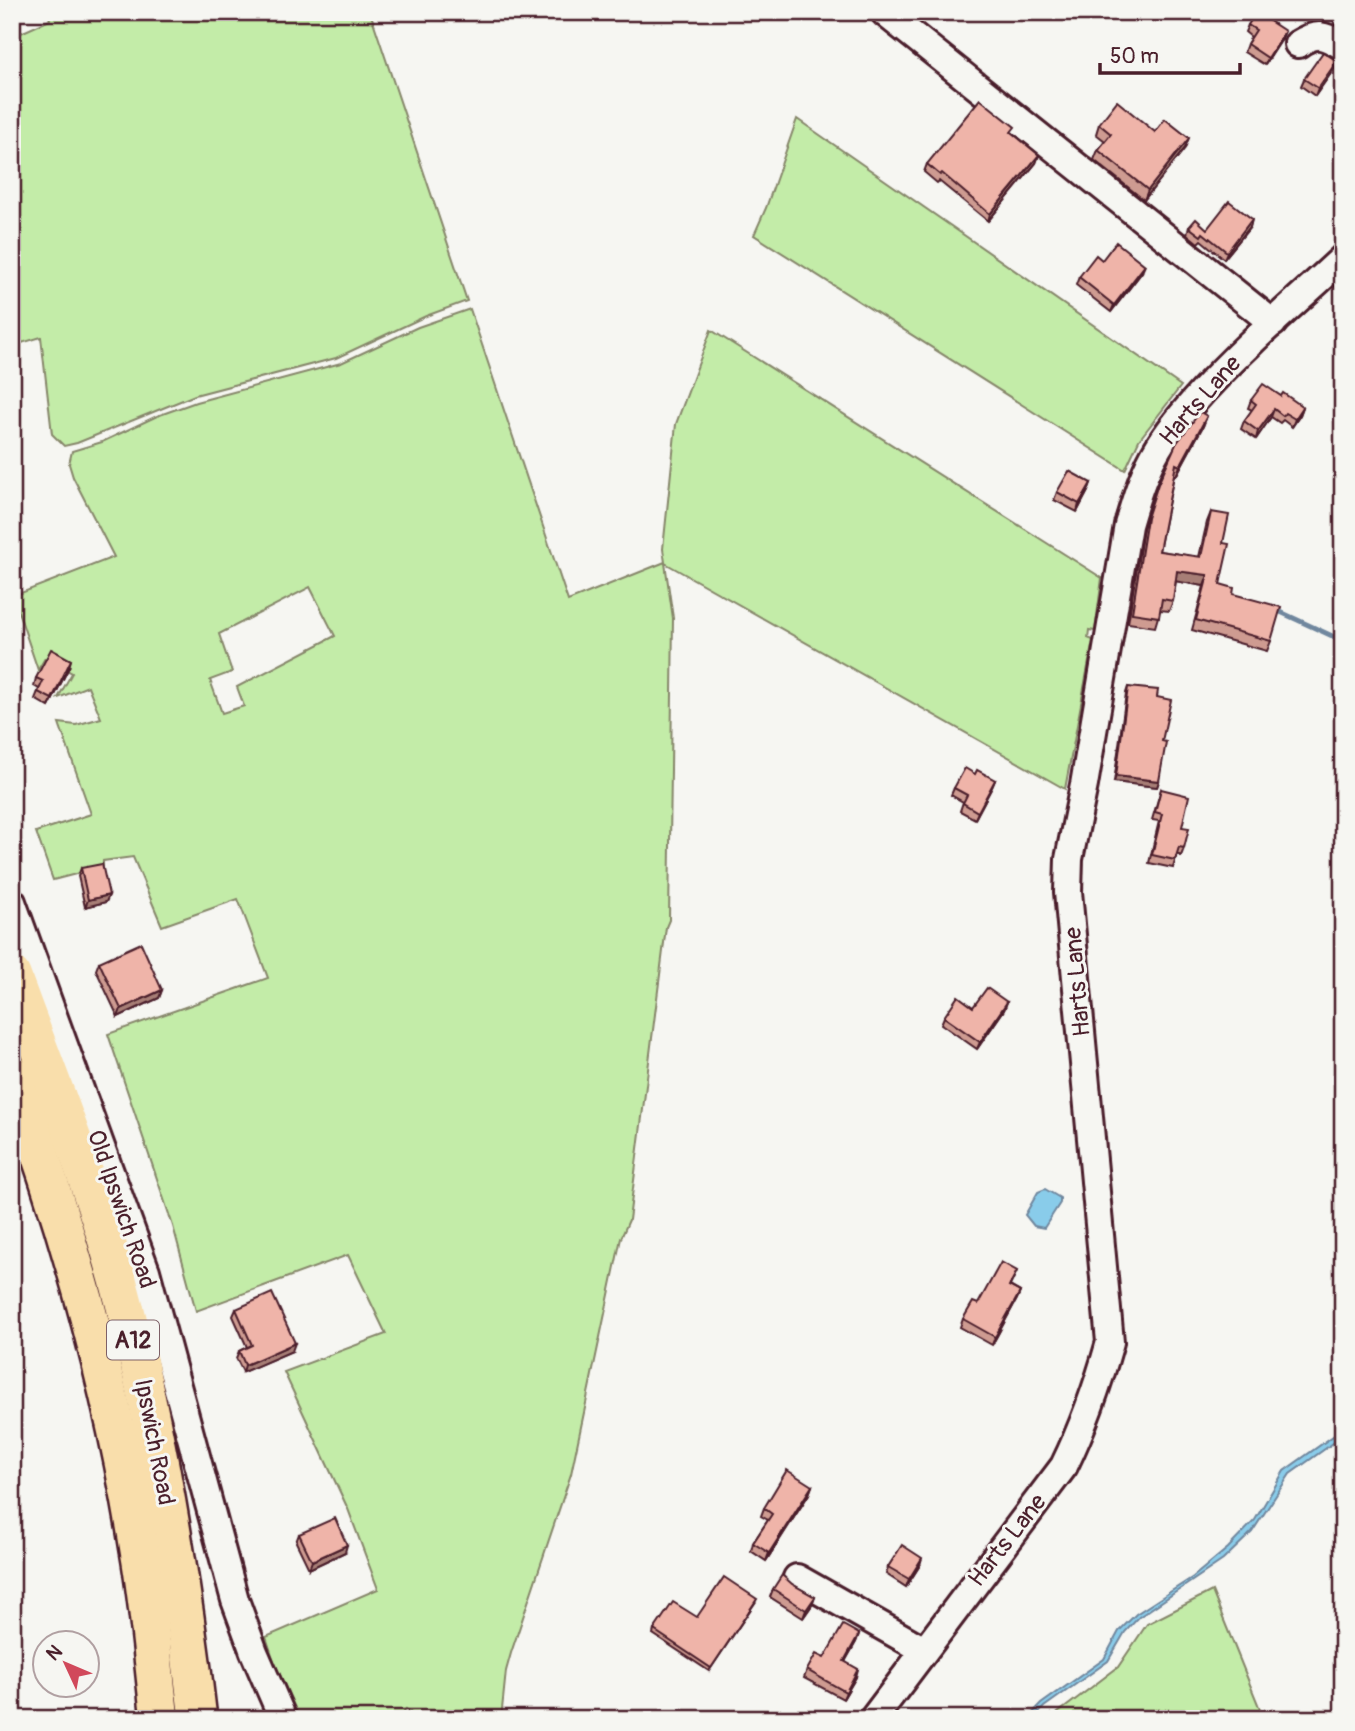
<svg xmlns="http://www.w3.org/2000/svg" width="1355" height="1731" viewBox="0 0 1355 1731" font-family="Pangolin,sans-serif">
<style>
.green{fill:#c3eca8;stroke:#86866a;stroke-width:2;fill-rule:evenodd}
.water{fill:#89ccea;stroke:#70879e;stroke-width:2}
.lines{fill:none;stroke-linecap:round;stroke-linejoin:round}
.stream{stroke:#70879e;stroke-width:5}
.minor-casing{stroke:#4a1f2b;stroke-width:32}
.highway-casing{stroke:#4a1f2b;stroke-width:42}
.minor{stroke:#f6f6f2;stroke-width:26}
.highway{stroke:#f9deab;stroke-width:37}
.wall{fill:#ce9b91;stroke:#4a1f2b;stroke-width:2}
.shaded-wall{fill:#a77e76;stroke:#4a1f2b;stroke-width:2}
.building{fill:#efb4a9;stroke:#4a1f2b;stroke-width:2}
.labels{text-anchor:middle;stroke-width:6;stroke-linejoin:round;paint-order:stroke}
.shield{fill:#f6f6f2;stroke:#7e6067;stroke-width:2}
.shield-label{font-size:23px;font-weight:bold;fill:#4a1f2b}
.street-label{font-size:24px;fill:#4a1f2b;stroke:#f6f6f2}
</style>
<rect width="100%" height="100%" fill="#f6f6f2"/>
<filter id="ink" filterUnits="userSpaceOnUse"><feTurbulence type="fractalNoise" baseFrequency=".0143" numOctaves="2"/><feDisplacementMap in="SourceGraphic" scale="14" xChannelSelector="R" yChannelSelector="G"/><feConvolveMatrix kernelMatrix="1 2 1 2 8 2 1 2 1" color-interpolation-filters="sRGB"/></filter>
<g filter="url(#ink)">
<g class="green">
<polygon points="48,12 370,12 467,301 426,316 336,358 195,395 77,443 64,446 52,434 41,337 12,346 12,37 50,20"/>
<polygon points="797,119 1181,386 1139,440 1125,470 754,235 766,208"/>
<path d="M 470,309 L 568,601 L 665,562 L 663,549 L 676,424 L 711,330 L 1102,578 L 1095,631 L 1089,630 L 1088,638 L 1093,640 L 1065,789 L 665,563 L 673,618 L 669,920 L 666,927 L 629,1220 L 621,1238 L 571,1474 L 511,1653 L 506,1671 L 501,1719 L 419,1719 L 406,1709 L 399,1719 L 300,1719 L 275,1664 L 266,1637 L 378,1589 L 348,1509 L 284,1372 L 386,1334 L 348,1255 L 196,1311 L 173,1226 L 108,1034 L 268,978 L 238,899 L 162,926 L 133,857 L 103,861 L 103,867 L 53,880 L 36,832 L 91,814 L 59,723 L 76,725 L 101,718 L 88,686 L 58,698 L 72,673 L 45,658 L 38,670 L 13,596 L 114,557 L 73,477 L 69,464 L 72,451 L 102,442 L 157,416 L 196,402 L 341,363 L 418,327 ZM 310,587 L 335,636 L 237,687 L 244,706 L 222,713 L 210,680 L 232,672 L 219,634 Z"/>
<polygon points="1212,1591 1264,1719 1050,1719 1118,1667 1147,1624"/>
</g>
<g class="water">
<polygon points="1045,1189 1060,1198 1060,1203 1044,1228 1034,1226 1025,1215 1038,1192"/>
<polygon points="1343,1429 1343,1436 1290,1474 1252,1532 1223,1560 1139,1617 1125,1632 1108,1661 1044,1707 1034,1719 1027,1719 1041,1704 1104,1659 1119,1631 1136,1614 1193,1577 1228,1548 1255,1520 1284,1471"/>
</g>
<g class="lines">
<polyline class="stream" points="1274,609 1343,641"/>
<g class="minor-casing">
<g id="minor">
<polyline points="885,13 1273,323"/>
<path d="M 1298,44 C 1318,31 1323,35 1343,46"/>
<polyline points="12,902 146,1271 235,1600 254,1652 283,1719"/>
<polyline points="797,1578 924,1650"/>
<path d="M 873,1719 L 1064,1466 C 1084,1425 1098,1385 1110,1342 L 1068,892 L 1069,859 L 1084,785 L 1128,525 C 1135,501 1142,477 1154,455 C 1167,431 1185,411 1203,391 C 1246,344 1296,302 1343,258"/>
</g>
</g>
<g class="highway-casing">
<g id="highway">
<path d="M 12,975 C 49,1076 90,1177 118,1280 C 157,1424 181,1571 198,1719"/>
<path d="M 12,1074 C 68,1228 113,1388 139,1550 C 149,1606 153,1663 160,1719"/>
</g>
</g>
<use href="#minor" class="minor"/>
<use href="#highway" class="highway"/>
</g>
<g class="wall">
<polygon points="1248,25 1282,39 1265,65 1244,52 1247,44 1251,37 1245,32"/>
<polygon points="1337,61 1334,69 1315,96 1301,86 1304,79"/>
<polygon points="1099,124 1155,132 1185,148 1144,200 1094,160 1098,150 1105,141 1096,134"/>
<polygon points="1013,133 1039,155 1036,163 988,221 939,181 937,183 924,172 927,164"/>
<polygon points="1252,219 1250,227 1224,259 1201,240 1198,243 1187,234 1189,227 1207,229"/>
<polygon points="1102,260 1142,272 1111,312 1076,285 1079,277"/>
<polygon points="1281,396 1303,407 1300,415 1292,427 1283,420 1280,423 1271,417 1256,439 1241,429 1244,421 1252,410 1248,408 1251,400"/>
<polygon points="1207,416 1203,426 1176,476 1174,475 1159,551 1199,557 1207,522 1211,512 1223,543 1220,584 1233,594 1271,641 1267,651 1192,630 1204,586 1176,581 1173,601 1169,611 1160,610 1155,627 1128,623 1143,529 1154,494"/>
<polygon points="1091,483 1088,491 1077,512 1054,500 1057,492"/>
<polygon points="69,667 49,707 35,699 39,689 34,686 36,678"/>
<polygon points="1128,687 1157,697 1162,741 1159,781 1157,787 1114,782 1126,693"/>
<polygon points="1343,719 1343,737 1339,737"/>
<polygon points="995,780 992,787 975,819 960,811 963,802 951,795 954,788"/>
<polygon points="1161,789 1182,827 1184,848 1181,856 1177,854 1173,868 1149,863 1159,821 1152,820"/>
<polygon points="81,868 109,895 106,902 85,907 78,876"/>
<polygon points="99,962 162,990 159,998 118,1017 96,970"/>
<polygon points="1007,1002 1004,1010 977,1049 941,1024 944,1017 973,1007"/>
<polygon points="1017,1271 1010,1286 1020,1292 1017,1299 992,1345 960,1327 963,1319 978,1304"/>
<polygon points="236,1309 292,1351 243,1372 236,1358 239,1351 247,1347 233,1316"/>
<polygon points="812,1486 809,1494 766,1561 751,1551 753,1543 768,1520 761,1516 764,1508"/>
<polygon points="299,1534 345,1552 309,1569 296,1542"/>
<polygon points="920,1565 906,1587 886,1574 888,1567"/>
<polygon points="792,1584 815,1597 812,1605 803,1618 770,1597 773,1589"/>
<polygon points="755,1603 709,1671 653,1634 654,1630 697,1617"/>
<polygon points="859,1634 856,1642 845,1661 856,1677 843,1699 804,1678 807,1670"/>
</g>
<g class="shaded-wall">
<polygon points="1285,31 1282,39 1265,65 1268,58"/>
<polygon points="1337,61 1334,69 1315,96 1318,88"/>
<polygon points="1189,138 1185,148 1144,200 1148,190"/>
<polygon points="1039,155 1036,163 988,221 990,214"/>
<polygon points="1252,219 1250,227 1224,259 1227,252"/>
<polygon points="1145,265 1142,272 1111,312 1114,305"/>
<polygon points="1303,407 1300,415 1292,427 1295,419"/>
<polygon points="1274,409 1271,417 1256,439 1258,431"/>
<polygon points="1207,416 1203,426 1176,476 1180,466"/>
<polygon points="1091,483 1088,491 1077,512 1079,504"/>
<polygon points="1177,571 1208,575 1204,586 1174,581"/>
<polygon points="71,660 69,667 49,707 52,699"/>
<polygon points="1116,776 1159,781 1157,787 1114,782"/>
<polygon points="995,780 992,787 975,819 978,812"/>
<polygon points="109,895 106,902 85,907 88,900"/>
<polygon points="162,990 159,998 118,1017 121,1009"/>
<polygon points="1007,1002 1004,1010 977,1049 980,1042"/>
<polygon points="1020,1292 1017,1299 992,1345 995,1337"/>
<polygon points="295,1343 292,1351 243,1372 245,1365"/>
<polygon points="812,1486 809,1494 766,1561 769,1553"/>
<polygon points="347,1545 345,1552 309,1569 312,1561"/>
<polygon points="922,1558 920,1565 906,1587 909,1579"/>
<polygon points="815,1597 812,1605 803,1618 806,1610"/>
<polygon points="859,1634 856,1642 841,1669 844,1661"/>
<polygon points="858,1669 856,1677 843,1699 846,1692"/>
</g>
<g class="building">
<polygon points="1256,12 1285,31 1268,58 1247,44 1256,30 1248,25"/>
<polygon points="1323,52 1337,61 1318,88 1304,79"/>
<polygon points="980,99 1015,127 1011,132 1039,155 990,214 942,173 940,175 927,164"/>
<polygon points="1117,101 1155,132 1165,119 1189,138 1148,190 1098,150 1111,134 1099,124"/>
<polygon points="1229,201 1252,219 1227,252 1203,233 1201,236 1189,227 1196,219 1207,229"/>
<polygon points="1116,242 1145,265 1114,305 1079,277 1096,255 1102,260"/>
<polygon points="1263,384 1281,396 1283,393 1303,407 1295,419 1285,413 1283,416 1274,409 1258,431 1244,421 1256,404 1251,400"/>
<polygon points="1200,412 1207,416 1180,466 1176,464 1159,551 1201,557 1211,512 1229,515 1223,543 1229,544 1220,584 1234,588 1233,594 1281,607 1271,641 1196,620 1208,575 1177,571 1173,601 1162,599 1159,617 1132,613 1147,518 1158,484 1176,444"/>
<polygon points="1069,471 1091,483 1079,504 1057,492"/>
<polygon points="51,649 71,660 52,699 38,692 43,681 36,678"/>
<polygon points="1128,687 1158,690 1157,697 1171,700 1162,741 1166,742 1159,781 1116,776"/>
<polygon points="965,768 975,774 977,770 995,780 978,812 963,803 967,795 954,788"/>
<polygon points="1161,789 1189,796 1182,827 1189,828 1184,848 1179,847 1175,860 1152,855 1162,814 1155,812"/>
<polygon points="102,864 109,895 88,900 81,868"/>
<polygon points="141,943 162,990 121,1009 99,962"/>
<polygon points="987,988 1007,1002 980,1042 944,1017 958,996 973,1007"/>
<polygon points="1001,1262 1017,1271 1009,1286 1020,1292 995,1337 963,1319 973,1302 978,1304"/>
<polygon points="272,1293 295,1343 245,1365 239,1351 252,1345 236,1309"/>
<polygon points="787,1470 812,1486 769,1553 753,1543 772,1514 764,1508"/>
<polygon points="335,1518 347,1545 312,1561 299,1534"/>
<polygon points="902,1545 922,1558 909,1579 888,1567"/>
<polygon points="782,1575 792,1584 815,1597 806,1610 773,1589"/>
<polygon points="724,1577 757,1599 711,1668 654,1630 673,1602 697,1617"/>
<polygon points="843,1625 859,1634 844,1661 858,1669 846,1692 807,1670 816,1654 824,1658"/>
</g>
</g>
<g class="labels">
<rect class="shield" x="107" y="1320.5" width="52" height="39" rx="5"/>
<g class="shield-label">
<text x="133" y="1348">A12</text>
</g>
<g class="street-label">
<text transform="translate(1200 400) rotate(-49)" y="8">Harts Lane</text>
<text transform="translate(1077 982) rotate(-95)" y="8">Harts Lane</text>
<text transform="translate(122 1209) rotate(71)" y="8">Old Ipswich Road</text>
<text transform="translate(155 1442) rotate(79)" y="8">Ipswich Road</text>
<text transform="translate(1007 1540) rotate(-52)" y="8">Harts Lane</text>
</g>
</g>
<rect width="1355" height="1731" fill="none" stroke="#f6f6f2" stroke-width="42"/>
<rect x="21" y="21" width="1313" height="1689" fill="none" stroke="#4a1f2b" stroke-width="2.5" filter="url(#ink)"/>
<g transform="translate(66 1664) rotate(314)"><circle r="33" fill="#f6f6f2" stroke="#b1a0a2" stroke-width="2"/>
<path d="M0-5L12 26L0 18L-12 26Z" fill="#d1495b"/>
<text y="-10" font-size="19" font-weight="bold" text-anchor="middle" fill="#4a1f2b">N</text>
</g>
<path d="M1100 63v10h140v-10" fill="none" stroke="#4a1f2b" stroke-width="3.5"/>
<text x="1110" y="63" font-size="21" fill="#4a1f2b" stroke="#f6f6f2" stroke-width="5" paint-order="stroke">50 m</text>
</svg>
